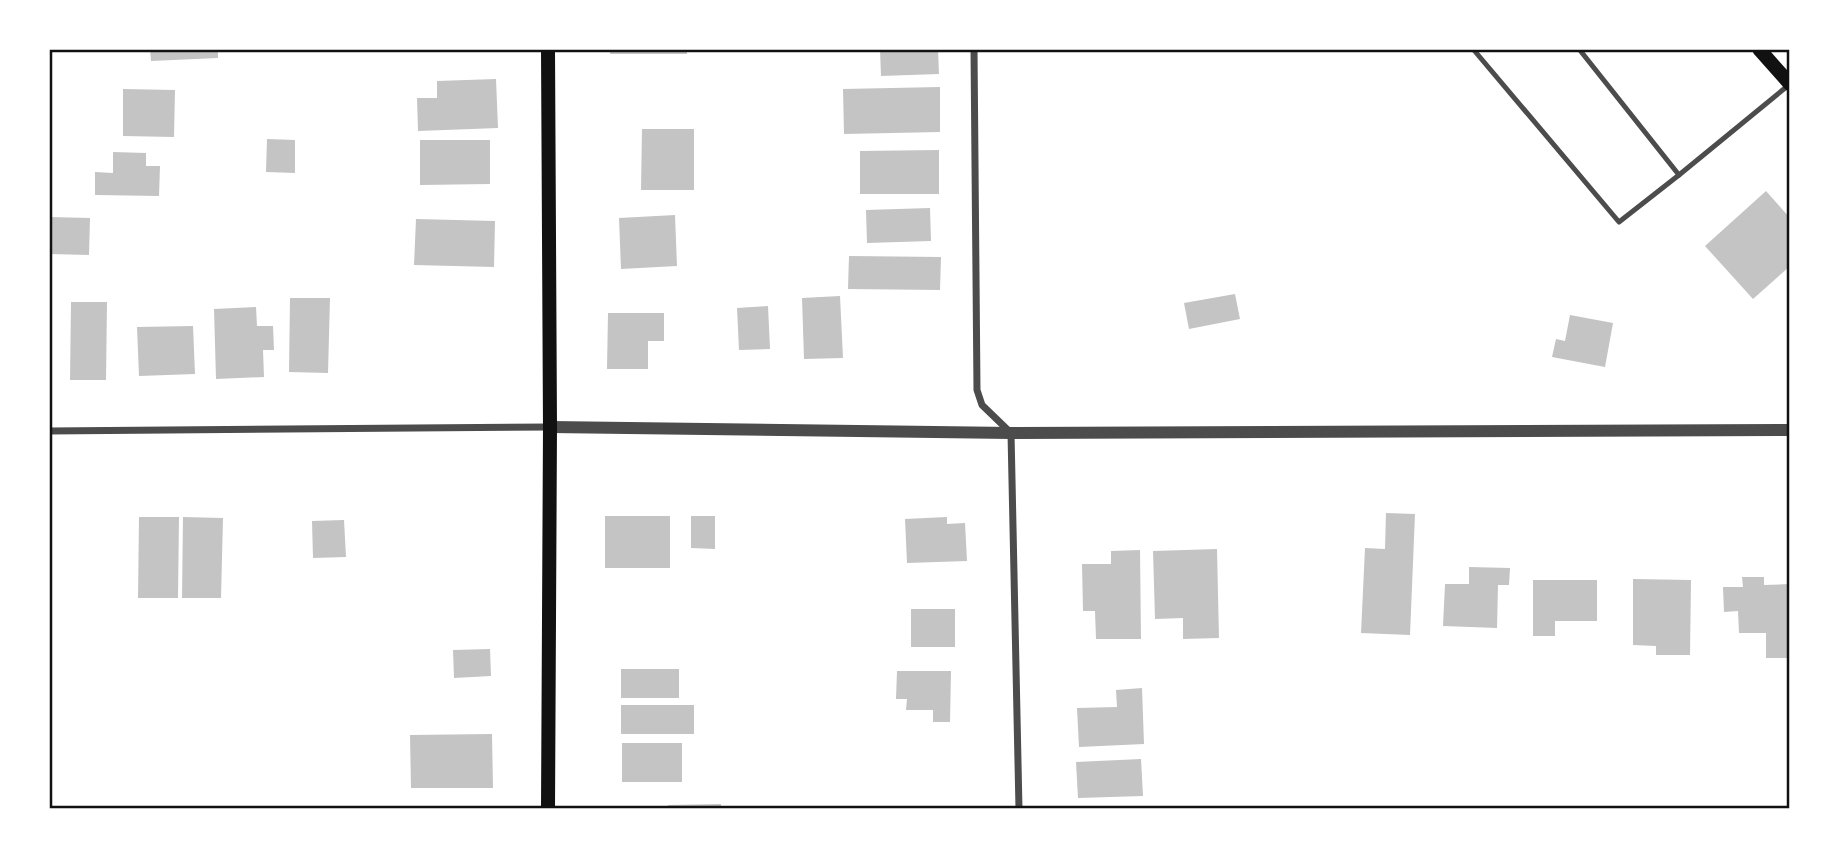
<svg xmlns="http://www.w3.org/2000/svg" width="1839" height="858" viewBox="0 0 1839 858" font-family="Ubuntu,sans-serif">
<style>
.building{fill:#c4c4c4}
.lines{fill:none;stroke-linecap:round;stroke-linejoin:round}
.service{stroke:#4c4c4c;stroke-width:5}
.minor{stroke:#4c4c4c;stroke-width:7}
.tertiary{stroke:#4c4c4c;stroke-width:12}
.secondary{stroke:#111;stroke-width:14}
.neatline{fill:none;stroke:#111;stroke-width:2.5}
</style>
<rect width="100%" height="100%" fill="#fff"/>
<g class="building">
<polygon points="150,49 218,49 218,58 151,61"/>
<rect x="610" y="49" width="77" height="5"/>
<polygon points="880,49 938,49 939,74 881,76"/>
<polygon points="496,79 498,128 418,131 417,98 437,98 437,81"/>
<polygon points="940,87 940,132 844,134 843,89"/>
<polygon points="123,89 175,90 174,137 123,136"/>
<polygon points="642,129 694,129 694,190 641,190"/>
<polygon points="267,139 295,140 295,173 266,172"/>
<polygon points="420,140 490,140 490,184 420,185"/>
<polygon points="939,150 939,194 860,194 860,151"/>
<polygon points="113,152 146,153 146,166 160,166 159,196 95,195 95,172 113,173"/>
<polygon points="1766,191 1790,218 1790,266 1753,299 1705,246"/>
<polygon points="930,208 931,241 867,243 866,210"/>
<polygon points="675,215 677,266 621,269 619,218"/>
<polygon points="49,217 90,218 89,255 49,254"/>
<polygon points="416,219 495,221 494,267 414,265"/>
<polygon points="849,256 941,257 940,290 848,289"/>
<polygon points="1235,294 1240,319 1189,329 1184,303"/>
<polygon points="840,296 843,358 804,359 802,298"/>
<polygon points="290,298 330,298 328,373 289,372"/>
<polygon points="71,302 107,302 106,380 70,380"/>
<polygon points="768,306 770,349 739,350 737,308"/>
<polygon points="256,307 257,326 273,326 274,350 263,350 264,377 216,379 214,309"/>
<polygon points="608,313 664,313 664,341 648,341 648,369 607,369"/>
<polygon points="1570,315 1613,323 1605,367 1552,357 1556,339 1565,341"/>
<polygon points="193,326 195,374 139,376 137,327"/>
<polygon points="1386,513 1415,514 1410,635 1361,633 1365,548 1385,549"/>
<rect x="605" y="516" width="65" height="52"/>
<polygon points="691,516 715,516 715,549 691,548"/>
<polygon points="139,517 179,517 178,598 138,598"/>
<polygon points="183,517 223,518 221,598 182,598"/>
<polygon points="947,517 947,524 965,523 967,561 907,563 905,519"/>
<polygon points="344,520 346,557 313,558 312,521"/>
<polygon points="1217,549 1219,638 1183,639 1183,618 1155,619 1153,551"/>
<polygon points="1140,550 1141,639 1096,639 1095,611 1083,611 1082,564 1111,564 1111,551"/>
<polygon points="1469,567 1510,568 1509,585 1498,585 1497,628 1443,626 1445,584 1469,584"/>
<polygon points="1742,577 1764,577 1764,585 1790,584 1790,658 1766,658 1766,633 1739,633 1738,611 1724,612 1723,587 1743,587"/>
<polygon points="1633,579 1691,580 1690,655 1656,655 1656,646 1633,645"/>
<polygon points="1533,580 1597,580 1597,621 1555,621 1555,636 1533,636"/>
<rect x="911" y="609" width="44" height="38"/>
<polygon points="490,649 491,676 454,678 453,650"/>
<rect x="621" y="669" width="58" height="29"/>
<polygon points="897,671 951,671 950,722 933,722 933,710 906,710 907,699 896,699"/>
<polygon points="1142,688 1144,744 1079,747 1077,708 1117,707 1116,690"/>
<rect x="621" y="705" width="73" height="29"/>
<polygon points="492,734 493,788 411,788 410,735"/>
<rect x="622" y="743" width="60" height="39"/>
<polygon points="1141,759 1143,796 1078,798 1076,762"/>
<polygon points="721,804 721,809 668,809 668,805"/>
</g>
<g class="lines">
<g class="service">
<polyline points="1473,49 1619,222 1679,175 1579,49"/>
<polyline points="1679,175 1790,84"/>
</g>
<g class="minor">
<polyline points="974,49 977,390 982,405 1011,433 1019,809"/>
<polyline points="49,431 550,427"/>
</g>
<polyline class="tertiary" points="550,427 1011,433 1790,430"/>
<g class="secondary">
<polyline points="548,49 550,427 548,809"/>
<polyline points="1759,49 1790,84"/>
</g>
</g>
<rect width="1839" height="858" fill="none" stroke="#ffffff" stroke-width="102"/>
<rect x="51" y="51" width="1737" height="756" class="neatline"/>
</svg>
